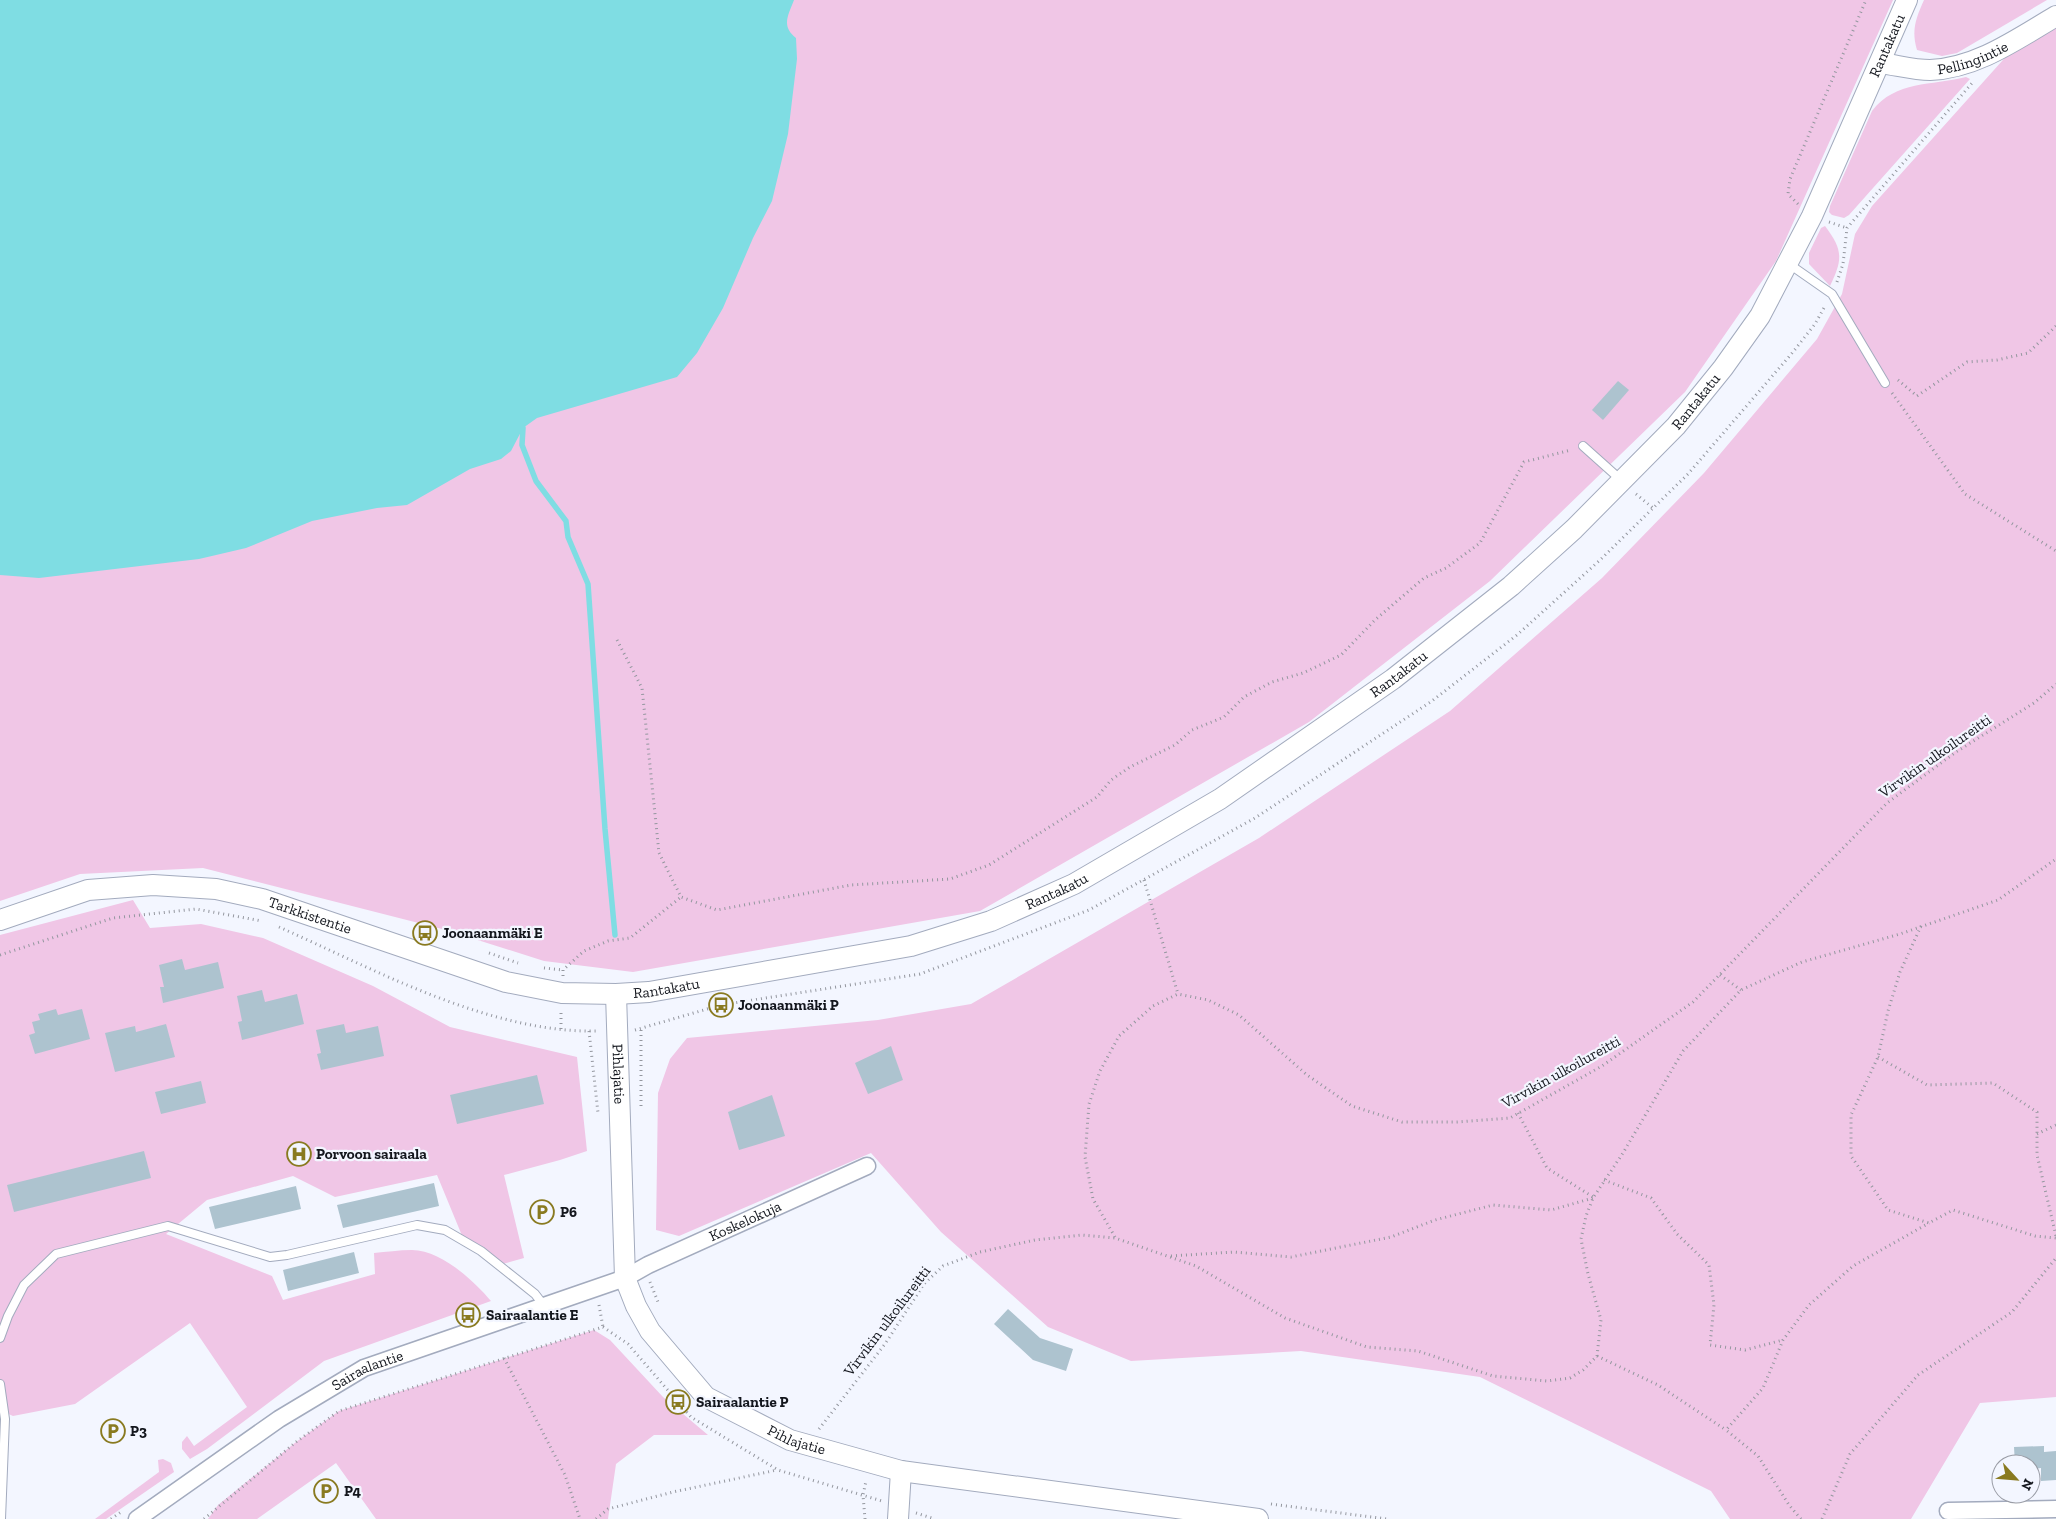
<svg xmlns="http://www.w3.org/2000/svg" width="2056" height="1519" viewBox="0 0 2056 1519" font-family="'Zilla Slab',serif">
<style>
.green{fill:#f0c6e6}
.water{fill:#7fdde3}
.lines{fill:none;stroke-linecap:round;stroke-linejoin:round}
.stream{stroke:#7fdde3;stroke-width:5.5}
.building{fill:#adc3cf}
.service-casing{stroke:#a3abbe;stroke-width:10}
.minor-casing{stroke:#a3abbe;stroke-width:19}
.tertiary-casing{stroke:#a3abbe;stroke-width:22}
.path{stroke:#94979f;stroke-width:3;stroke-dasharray:1 4;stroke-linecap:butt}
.service{stroke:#fff;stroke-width:8}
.minor{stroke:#fff;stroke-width:16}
.tertiary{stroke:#fff;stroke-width:20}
.labels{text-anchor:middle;stroke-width:4.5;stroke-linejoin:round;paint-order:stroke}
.street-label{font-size:15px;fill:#13161d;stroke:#f3f6ff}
.poi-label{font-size:15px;font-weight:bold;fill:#13161d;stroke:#f3f6ff;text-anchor:start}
</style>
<rect width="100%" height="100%" fill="#f3f6ff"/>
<g class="green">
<polygon points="0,0 1893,0 1776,261 1685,392 1490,581 1309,722 980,911 633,972 544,961 446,930 203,868 80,874 0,901"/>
<path d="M 1924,0 L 2047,0 L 1957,53 L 1942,56 L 1917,50 C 1911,30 1916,18 1924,0 Z"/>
<polygon points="2056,25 2056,1397 1980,1403 1911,1519 1730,1519 1711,1491 1480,1377 1301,1351 1131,1361 1048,1327 941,1232 871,1153 679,1236 656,1230 658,1093 670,1059 687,1038 878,1020 971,1004 1259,838 1450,711 1602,578 1704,473 1817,339 1842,294 1855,234 1872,206 2011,51"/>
<path d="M 1966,77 L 1970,79 L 1849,215 L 1844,218 L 1832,215 L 1829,212 L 1830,206 L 1872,111 C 1896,80 1931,86 1966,77 Z"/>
<path d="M 1825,226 C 1843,250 1843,259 1830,286 L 1809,264 L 1809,253 L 1821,228 Z"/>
<path d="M 133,900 L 150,928 L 201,924 L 263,938 L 373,986 L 450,1027 L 577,1057 L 587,1151 L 560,1160 L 504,1175 L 524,1258 L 499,1265 L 463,1238 L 437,1175 L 335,1197 L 293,1176 L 207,1200 L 166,1234 L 272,1276 L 283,1300 L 375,1274 L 374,1253 C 386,1252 399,1250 412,1250 C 441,1250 474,1281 491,1301 L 324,1361 L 207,1449 L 190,1459 L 182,1449 L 182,1442 L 187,1436 L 194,1446 L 247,1407 L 190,1323 L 75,1404 L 13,1416 L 4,1412 L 0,1519 L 0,935 Z"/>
<polygon points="594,1330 610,1340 663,1397 708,1435 654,1435 616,1464 608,1519 376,1519 336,1463 257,1519 208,1519 218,1505 296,1442 339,1411"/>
<polygon points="163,1459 171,1463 174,1472 106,1519 95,1519 159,1472 158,1460"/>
</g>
<path class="water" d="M 0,0 L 794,0 C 788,16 781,26 796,38 L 797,59 L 788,134 L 772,201 L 753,238 L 723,308 L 697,353 L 677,377 L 537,418 L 523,428 L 511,451 L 501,459 L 470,469 L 407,505 L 377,508 L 312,521 L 246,548 L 199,559 L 39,578 L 0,575 Z"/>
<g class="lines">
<polyline class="stream" points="523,428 522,445 536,481 566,521 568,537 588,584 605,829 615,935"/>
</g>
<g class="building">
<polygon points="1618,381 1629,390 1603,420 1592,410"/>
<polygon points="182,959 185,970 218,962 224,988 163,1003 160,987 164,987 159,965"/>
<polygon points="262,990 265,1002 297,994 304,1024 242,1040 238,1022 242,1021 237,996"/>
<polygon points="56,1009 58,1015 82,1009 90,1039 35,1054 29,1035 35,1033 32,1022 40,1020 38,1014"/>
<polygon points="166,1024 175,1057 115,1072 105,1033 135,1026 136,1032"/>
<polygon points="344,1024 346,1033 378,1026 384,1056 321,1070 317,1054 321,1053 316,1030"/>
<polygon points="891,1046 903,1080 868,1094 855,1063"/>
<polygon points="537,1075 544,1104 457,1124 450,1095"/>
<polygon points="201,1081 206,1103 161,1114 155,1092"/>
<polygon points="772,1095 785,1136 739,1150 728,1112"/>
<polygon points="144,1151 151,1178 14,1212 7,1185"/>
<polygon points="434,1183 439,1206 343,1228 337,1205"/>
<polygon points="296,1186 301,1209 215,1229 209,1207"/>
<polygon points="354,1252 359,1273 288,1291 283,1270"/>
<polygon points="1008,1309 1040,1338 1073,1349 1066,1371 1033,1360 994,1324"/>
<polygon points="2044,1446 2044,1452 2056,1451 2056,1480 2041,1481 2041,1468 2031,1469 2031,1464 2015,1464 2014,1447"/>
</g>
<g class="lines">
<g class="service-casing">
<g id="service">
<polyline points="1789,264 1832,294 1885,383"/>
<polyline points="1583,446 1621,480"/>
<polyline points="0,1338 8,1316 24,1285 56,1254 168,1226 270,1257 287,1255 417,1225 445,1230 481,1251 535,1294 545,1307"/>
<polyline points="0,1384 5,1419 1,1519"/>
</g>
</g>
<g class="minor-casing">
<g id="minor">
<polyline points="1948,1511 2056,1509"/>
<path id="s1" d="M 137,1519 L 279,1419 L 364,1368 L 625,1278 L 648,1265 L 867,1166"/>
</g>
</g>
<g class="tertiary-casing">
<g id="tertiary">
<path id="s2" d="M 1880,63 C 1896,65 1914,70 1930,70 C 1977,68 2017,39 2056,16"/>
<path id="s3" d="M 0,920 L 88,890 L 153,885 L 216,889 L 262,899 L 506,982 L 562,993 L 616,994 L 649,992 L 911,946 L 991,921 L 1074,884 L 1220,799 L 1393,679 L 1511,586 L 1574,529 L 1676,426 L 1723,368 L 1760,316 L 1812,216 L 1907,0"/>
<path id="s4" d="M 616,994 L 625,1278 L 636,1306 L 650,1331 L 706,1397 L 790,1440 L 901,1471 L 1258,1519"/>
<polyline points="898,1519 901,1471"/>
</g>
</g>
<g class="path">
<polyline points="1798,204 1788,194 1790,179 1866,0"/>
<polyline points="1829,222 1847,228"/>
<polyline points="1837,282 1843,264 1847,228 1973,82"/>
<polyline points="1898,380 1917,396 1967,362 1997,360 2028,353 2056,326"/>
<polyline points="1892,393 1965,494 2056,551"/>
<polyline points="1636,494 1653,508"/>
<polyline points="617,640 642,688 659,853 681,897 717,910 851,885 950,879 989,865 1097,797 1111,780 1130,767 1175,745 1192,730 1224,717 1244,697 1272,682 1303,673 1341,655 1375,620 1424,578 1446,568 1480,543 1524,462 1571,450"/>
<polyline points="1144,880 1178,994"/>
<polyline points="1921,926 1900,972 1888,1011 1878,1057 1851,1115 1851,1156 1888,1210 1929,1223 1953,1210 2035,1236 2056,1238"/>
<path d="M 279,927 C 376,970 491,1034 599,1031"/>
<polyline points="489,953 518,963"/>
<polyline points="0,955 113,918 196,909 262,921"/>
<polyline points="544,968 563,970"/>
<polyline points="1720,975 1741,990"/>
<polyline points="563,976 563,970 584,951 608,941 630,938 681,897"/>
<polyline points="561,1029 561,1012"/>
<polyline points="635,1030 721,1005 920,974 1089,910 1255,818 1432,701 1517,635 1599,561 1688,474 1793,352 1815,324 1825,306"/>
<polyline points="641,1030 641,1109"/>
<polyline points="589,1031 598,1113"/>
<polyline points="1878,1057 1927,1085 1993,1083 2037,1112 2037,1155 2056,1236"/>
<polyline points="1518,1113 1547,1168 1593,1197"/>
<polyline points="2037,1134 2056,1125"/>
<polyline points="1604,1180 1651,1198 1677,1234 1709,1265 1714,1305 1710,1345 1745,1350 1783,1340"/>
<polyline points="1115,1237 1093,1199 1085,1157 1089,1104 1100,1071 1119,1036 1153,1006 1178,994 1208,1000 1239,1015 1307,1075 1352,1106 1402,1122 1457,1122 1510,1118 1602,1066 1693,1002 1887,803 1956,752 2034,703 2056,684"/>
<polyline points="1171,1256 1234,1252 1291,1257 1391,1237 1435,1220 1493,1205 1551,1210 1593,1198"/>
<polyline points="650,1282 658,1302"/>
<polyline points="599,1305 603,1327"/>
<polyline points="1597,1356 1658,1385 1726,1430"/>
<polyline points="504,1358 565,1475 580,1519"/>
<polyline points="819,1429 885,1344 924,1284 943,1266 980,1252 1035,1240 1082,1235 1115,1238 1196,1266 1285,1318 1367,1347 1418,1351 1493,1376 1547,1381 1570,1378 1583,1370 1597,1356 1601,1320 1588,1274 1581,1239 1586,1216 1593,1198 1623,1153 1683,1051 1741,990 1802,962 1900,934 1998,900 2056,859"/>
<polyline points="1271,1504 1387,1519"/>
<polyline points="916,1513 935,1519"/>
<polyline points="111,1519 121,1512"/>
<polyline points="204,1519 296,1442 339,1411 603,1327 628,1344 691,1417 778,1470 882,1501"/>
<polyline points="596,1519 608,1509 673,1492 777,1470"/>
<polyline points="865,1519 863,1495 866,1481"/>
<polyline points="1801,1519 1789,1505 1758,1456 1726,1430 1763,1388 1783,1340 1809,1305 1853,1266 1929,1223"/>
<polyline points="1822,1519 1850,1454 1918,1375 2012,1312 2056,1258"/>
</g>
<use href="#service" class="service"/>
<use href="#minor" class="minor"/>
<use href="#tertiary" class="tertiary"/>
</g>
<defs>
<g id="bus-ring" transform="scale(1.25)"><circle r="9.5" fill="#f3f6ff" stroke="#897a20" stroke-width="1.5"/><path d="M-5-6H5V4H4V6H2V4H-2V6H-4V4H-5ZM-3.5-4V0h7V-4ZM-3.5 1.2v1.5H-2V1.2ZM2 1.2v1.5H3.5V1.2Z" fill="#897a20"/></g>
<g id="hospital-ring" transform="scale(1.25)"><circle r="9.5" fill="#f3f6ff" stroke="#897a20" stroke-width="1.5"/><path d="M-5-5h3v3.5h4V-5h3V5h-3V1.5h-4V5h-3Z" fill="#897a20"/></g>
<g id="parking-ring" transform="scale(1.25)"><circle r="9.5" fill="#f3f6ff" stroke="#897a20" stroke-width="1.5"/><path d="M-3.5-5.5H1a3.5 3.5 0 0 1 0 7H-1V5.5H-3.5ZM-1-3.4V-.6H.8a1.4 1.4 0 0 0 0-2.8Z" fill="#897a20"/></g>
</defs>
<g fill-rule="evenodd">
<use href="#bus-ring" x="425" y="933"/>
<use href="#bus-ring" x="721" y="1005"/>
<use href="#hospital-ring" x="299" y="1154"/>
<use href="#parking-ring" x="542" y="1212"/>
<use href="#bus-ring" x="468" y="1315"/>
<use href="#bus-ring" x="678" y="1402"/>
<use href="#parking-ring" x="113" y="1431"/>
<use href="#parking-ring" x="326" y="1491"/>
</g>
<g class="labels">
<g class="street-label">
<text dy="5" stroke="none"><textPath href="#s3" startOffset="2308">Rantakatu</textPath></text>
<text dy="5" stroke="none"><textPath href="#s2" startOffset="95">Pellingintie</textPath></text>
<text dy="5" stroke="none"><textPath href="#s3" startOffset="1902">Rantakatu</textPath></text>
<text dy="5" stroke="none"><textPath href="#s3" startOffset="1498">Rantakatu</textPath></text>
<text transform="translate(1935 756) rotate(-35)" y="5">Virvikin ulkoilureitti</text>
<text dy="5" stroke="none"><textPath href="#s3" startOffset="1092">Rantakatu</textPath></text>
<text dy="5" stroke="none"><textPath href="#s3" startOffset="319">Tarkkistentie</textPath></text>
<text dy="5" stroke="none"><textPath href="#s3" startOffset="688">Rantakatu</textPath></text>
<text transform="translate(1561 1072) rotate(-29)" y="5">Virvikin ulkoilureitti</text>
<text dy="5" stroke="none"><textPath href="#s4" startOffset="80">Pihlajatie</textPath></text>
<text dy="5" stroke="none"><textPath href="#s1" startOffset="682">Koskelokuja</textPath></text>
<text transform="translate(887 1321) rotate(-53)" y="5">Virvikin ulkoilureitti</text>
<text dy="5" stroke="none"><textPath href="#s1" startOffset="275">Sairaalantie</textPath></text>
<text dy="5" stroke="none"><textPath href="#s4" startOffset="530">Pihlajatie</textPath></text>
</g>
<g class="poi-label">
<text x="442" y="938">Joonaanmäki E</text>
<text x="738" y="1010">Joonaanmäki P</text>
<text x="316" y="1159">Porvoon sairaala</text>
<text x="560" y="1217">P6</text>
<text x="486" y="1320">Sairaalantie E</text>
<text x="696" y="1407">Sairaalantie P</text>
<text x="130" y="1436">P3</text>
<text x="344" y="1496">P4</text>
</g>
</g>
<g transform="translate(2016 1479) rotate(116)"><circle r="24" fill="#f3f6ff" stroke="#999ca5"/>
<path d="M0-4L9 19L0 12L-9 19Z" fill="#897a20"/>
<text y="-8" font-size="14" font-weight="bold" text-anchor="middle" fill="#13161d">N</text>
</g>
</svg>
